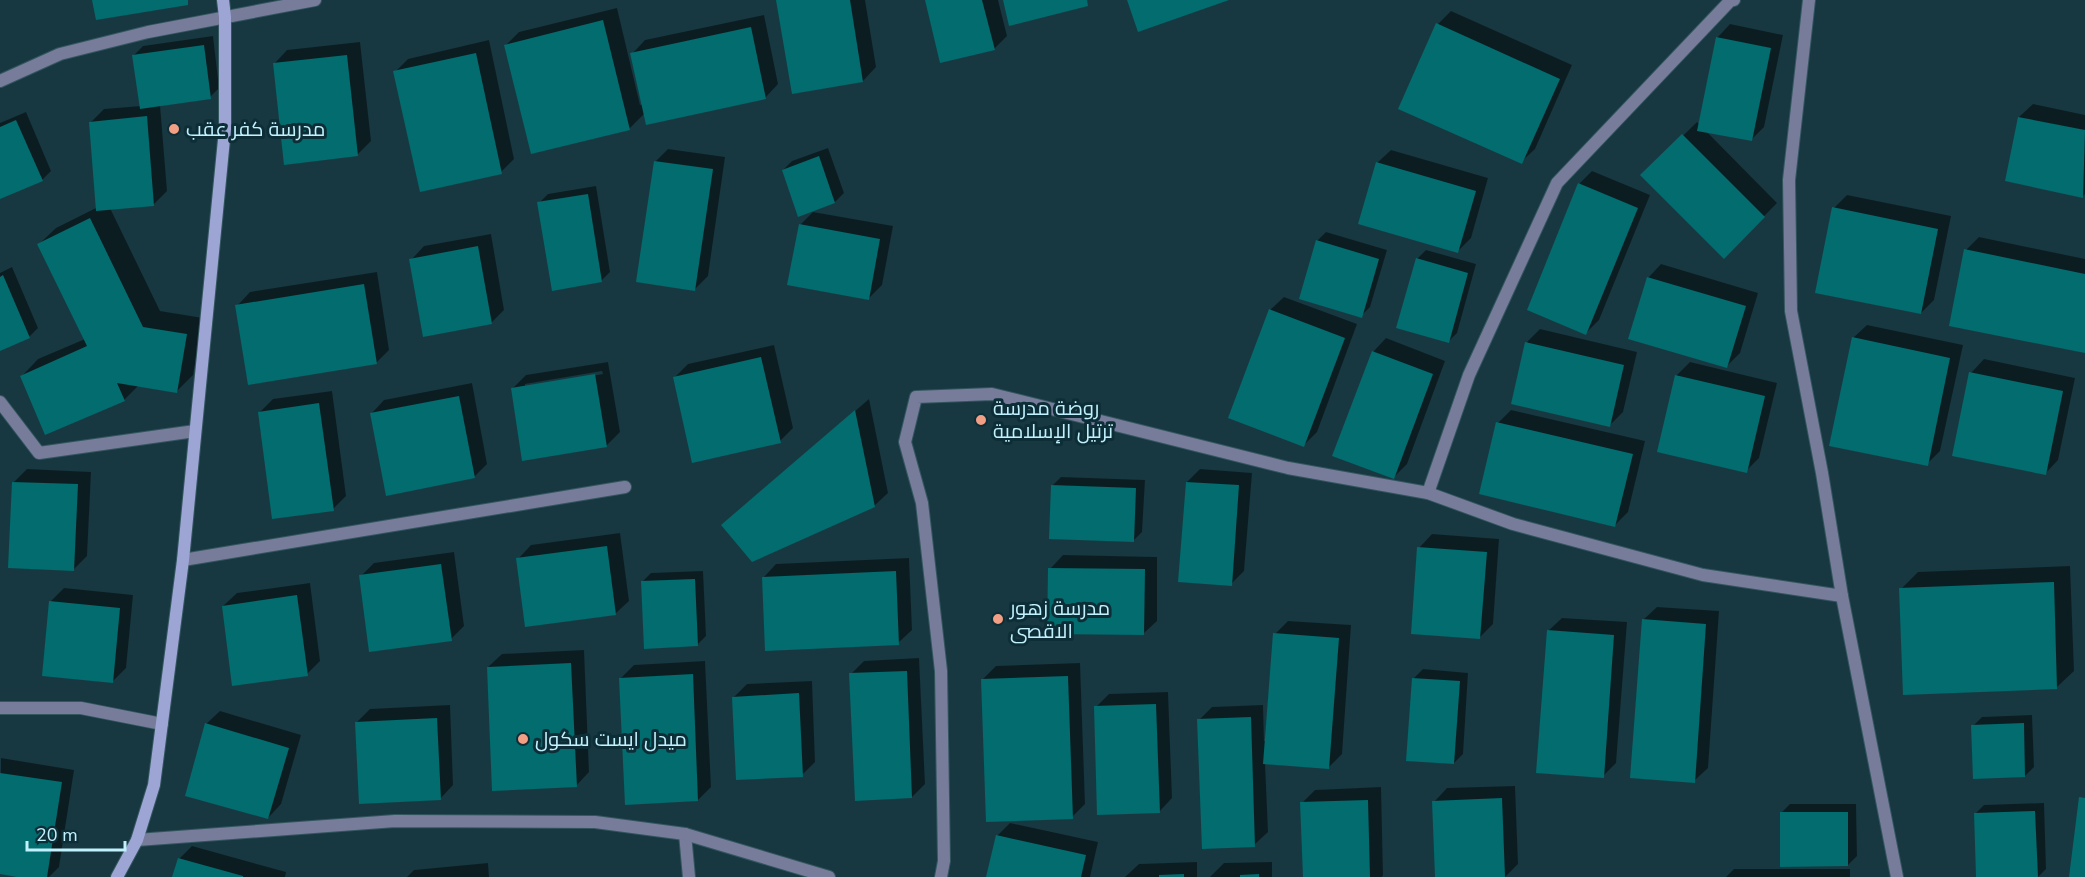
<svg xmlns="http://www.w3.org/2000/svg" width="2085" height="877" viewBox="0 0 2085 877" font-family="'Nunito Sans',Cairo,sans-serif">
<style>
.shadow{fill:#0007;fill-rule:evenodd}
.building{fill:#026c6e}
.lines{fill:none;stroke-linecap:round;stroke-linejoin:round}
.street-casing{stroke:#33565f;stroke-width:14}
.secondary-casing{stroke:#33565f;stroke-width:14}
.street{stroke:#777c9a;stroke-width:12}
.secondary{stroke:#9da5d5;stroke-width:12}
.poi-dot{fill:#f39f85;stroke:#0d2e37;stroke-width:2}
.labels{text-anchor:middle;stroke-width:6;stroke-linejoin:round;paint-order:stroke}
.poi-label{font-size:20px;fill:#c2f1fe;stroke:#0d2e37;text-anchor:start}
</style>
<rect width="100%" height="100%" fill="#183841"/>
<g class="shadow">
<polygon points="778,0 865,0 876,67 863,81"/>
<polygon points="927,0 998,0 1007,36 994,49"/>
<polygon points="617,8 640,105 643,104 632,54 645,40 764,15 778,84 765,98 645,113 629,129 506,45 519,32"/>
<polygon points="1451,11 1572,65 1535,149 1521,162 1438,24"/>
<polygon points="1730,24 1783,35 1764,127 1751,140 1706,131 1777,203 1724,257 1643,175 1697,122 1699,124 1717,38"/>
<polygon points="213,36 219,88 210,97 160,105 167,191 154,204 110,208 160,311 203,318 193,375 177,391 139,385 124,400 22,376 38,359 85,339 39,244 56,228 98,207 91,122 104,109 141,106 134,55 143,46"/>
<polygon points="489,40 514,159 501,172 395,72 408,59"/>
<polygon points="360,42 371,141 358,154 274,64 287,50"/>
<polygon points="2033,104 2085,115 2085,194 2083,196 2006,180 2019,117"/>
<polygon points="26,112 51,171 42,180 0,198 0,123"/>
<polygon points="828,148 844,193 835,202 783,170 792,161"/>
<polygon points="668,149 725,157 708,276 695,289 655,162"/>
<polygon points="1391,150 1488,178 1471,238 1458,251 1377,163"/>
<polygon points="1592,171 1650,195 1599,320 1586,333 1579,184"/>
<polygon points="596,186 610,272 601,281 539,203 548,194"/>
<polygon points="1847,195 1951,216 1934,300 1921,313 1834,208"/>
<polygon points="813,212 893,226 882,285 868,299 800,225"/>
<polygon points="1326,232 1387,250 1370,307 1361,316 1317,241"/>
<polygon points="491,234 504,310 491,323 411,260 424,246"/>
<polygon points="1979,237 2085,259 2085,352 1966,250"/>
<polygon points="1426,250 1476,264 1457,333 1448,342 1417,259"/>
<polygon points="1661,264 1758,293 1740,353 1727,366 1648,278"/>
<polygon points="12,267 38,328 29,337 0,349 0,273"/>
<polygon points="377,272 389,350 376,363 237,306 250,292"/>
<polygon points="1284,297 1357,324 1317,432 1304,445 1270,310"/>
<polygon points="1867,325 1963,345 1940,451 1927,464 1853,338"/>
<polygon points="1540,329 1637,352 1623,412 1609,426 1527,342"/>
<polygon points="1386,338 1445,361 1407,464 1393,478 1373,352"/>
<polygon points="774,345 793,428 780,441 675,377 688,364"/>
<polygon points="1984,359 2075,378 2058,460 2045,474 1971,373"/>
<path d="M 608,362 L 620,432 L 606,446 L 512,389 L 526,375 ZM 602,371 L 603,374 L 525,387 L 525,384 Z"/>
<polygon points="1690,362 1777,383 1759,458 1746,471 1676,376"/>
<polygon points="472,383 487,464 474,477 371,414 384,400"/>
<polygon points="332,391 346,496 333,509 259,413 273,399"/>
<polygon points="869,399 888,493 874,506 723,525"/>
<polygon points="1511,410 1645,441 1628,512 1615,525 1498,423"/>
<polygon points="27,469 91,472 87,556 74,569 14,482"/>
<polygon points="1200,469 1252,473 1244,571 1231,584 1187,482"/>
<polygon points="1061,477 1145,480 1142,532 1133,541 1052,486"/>
<polygon points="620,533 629,601 615,614 518,559 531,545"/>
<polygon points="1432,534 1499,539 1493,624 1480,637 1419,548"/>
<polygon points="454,552 464,626 451,639 361,576 374,563"/>
<polygon points="1063,555 1157,557 1157,621 1143,634 1050,569"/>
<polygon points="909,558 912,630 898,643 763,578 776,564"/>
<polygon points="2070,566 2074,671 2057,687 1901,589 1918,572"/>
<polygon points="703,571 706,636 697,645 642,582 651,573"/>
<polygon points="310,583 320,661 307,674 223,606 237,593"/>
<polygon points="64,588 133,595 126,668 113,681 51,601"/>
<polygon points="1657,607 1719,611 1708,768 1694,781 1643,620"/>
<polygon points="1562,618 1627,622 1616,763 1603,776 1548,631"/>
<polygon points="1288,621 1351,625 1342,754 1329,767 1265,762 1268,832 1254,845 1199,720 1212,707 1263,705 1264,741 1267,741 1275,634"/>
<polygon points="584,650 589,772 576,786 488,667 502,654"/>
<polygon points="919,658 925,784 912,797 851,674 864,661"/>
<polygon points="705,661 711,787 698,800 621,678 634,665"/>
<polygon points="1080,663 1085,804 1072,817 982,680 996,666"/>
<polygon points="1423,669 1468,673 1463,754 1454,763 1414,678"/>
<polygon points="812,681 815,762 802,775 733,698 747,684"/>
<polygon points="1168,692 1172,798 1159,812 1096,707 1109,694"/>
<polygon points="450,705 453,785 440,799 357,722 370,709"/>
<polygon points="220,711 301,735 281,804 268,818 206,724"/>
<polygon points="2032,715 2034,767 2025,776 1973,726 1982,717"/>
<polygon points="1,758 74,770 59,867 49,877 27,877 0,873"/>
<polygon points="1515,786 1518,864 1505,877 1436,877 1434,802 1447,788"/>
<polygon points="1381,787 1383,875 1382,877 1305,877 1302,803 1315,790"/>
<polygon points="2044,803 2046,869 2038,877 1977,877 1975,814 1984,805"/>
<polygon points="1790,804 1856,804 1857,856 1848,865 1781,813"/>
<polygon points="1010,823 1098,842 1090,877 988,877 997,836"/>
<polygon points="192,846 286,872 285,877 174,877 179,859"/>
<polygon points="1197,862 1197,877 1125,877 1139,864"/>
<polygon points="1272,862 1272,877 1210,877 1224,863"/>
<polygon points="488,863 489,877 407,877 414,870"/>
<polygon points="1734,869 1850,869 1850,877 1726,877"/>
</g>
<g class="building">
<polygon points="92,0 188,0 188,5 96,20"/>
<polygon points="776,0 850,0 863,82 792,94"/>
<polygon points="925,0 982,0 995,50 940,63"/>
<polygon points="1003,0 1087,0 1088,6 1009,26"/>
<polygon points="1127,0 1229,0 1138,32"/>
<polygon points="603,20 630,130 531,154 504,45"/>
<polygon points="1436,23 1560,79 1522,164 1398,109"/>
<polygon points="751,27 766,99 646,125 630,53"/>
<polygon points="1716,37 1771,48 1752,141 1697,131"/>
<polygon points="204,45 211,99 140,109 132,55"/>
<polygon points="476,53 502,174 420,192 393,71"/>
<polygon points="347,55 358,156 284,165 273,63"/>
<polygon points="147,116 154,206 96,211 89,122"/>
<polygon points="2018,117 2085,130 2083,198 2005,181"/>
<polygon points="16,120 43,181 0,199 0,127"/>
<polygon points="1682,134 1765,217 1724,259 1640,175"/>
<polygon points="819,156 835,203 798,217 782,170"/>
<polygon points="654,161 713,169 695,291 636,282"/>
<polygon points="1376,162 1476,191 1458,253 1358,224"/>
<polygon points="1578,183 1638,208 1586,335 1527,310"/>
<polygon points="588,194 602,282 552,291 537,202"/>
<polygon points="1832,207 1938,229 1921,314 1815,293"/>
<polygon points="90,218 143,327 187,334 177,393 117,383 125,401 45,435 20,376 87,346 37,244"/>
<polygon points="799,224 880,239 869,300 787,285"/>
<polygon points="1316,240 1379,259 1362,318 1299,299"/>
<polygon points="478,246 492,324 423,337 409,259"/>
<polygon points="1964,249 2085,274 2085,353 1949,326"/>
<polygon points="1416,258 1468,273 1449,343 1396,328"/>
<polygon points="3,275 30,338 0,351 0,277"/>
<polygon points="1647,277 1746,306 1727,368 1628,339"/>
<polygon points="364,284 377,364 248,385 235,305"/>
<polygon points="1269,309 1345,338 1304,447 1228,418"/>
<polygon points="1852,337 1950,358 1928,466 1829,446"/>
<polygon points="1525,342 1624,365 1610,427 1511,404"/>
<polygon points="1372,351 1433,374 1394,479 1332,456"/>
<polygon points="761,357 781,443 692,463 673,377"/>
<polygon points="1969,372 2063,391 2046,475 1952,456"/>
<polygon points="595,374 607,447 522,461 511,388"/>
<polygon points="1675,375 1765,396 1747,473 1657,452"/>
<polygon points="459,396 475,478 386,496 370,413"/>
<polygon points="319,403 334,511 272,519 258,412"/>
<polygon points="855,410 875,507 752,562 721,525"/>
<polygon points="1496,422 1633,454 1615,527 1479,494"/>
<polygon points="12,482 78,484 74,571 8,568"/>
<polygon points="1186,482 1239,485 1232,586 1178,582"/>
<polygon points="1051,485 1136,488 1134,542 1049,539"/>
<polygon points="607,546 616,615 525,627 516,558"/>
<polygon points="1417,547 1487,552 1480,639 1411,634"/>
<polygon points="441,564 452,641 369,652 359,575"/>
<polygon points="1048,568 1145,569 1144,635 1047,634"/>
<polygon points="896,571 899,645 765,651 762,577"/>
<polygon points="695,579 698,646 644,649 641,581"/>
<polygon points="2054,582 2057,689 1903,695 1899,588"/>
<polygon points="297,595 308,676 232,686 222,606"/>
<polygon points="49,601 120,608 113,683 42,676"/>
<polygon points="1642,619 1706,624 1695,783 1630,778"/>
<polygon points="1547,630 1614,635 1604,778 1536,773"/>
<polygon points="1273,633 1339,638 1329,769 1263,764"/>
<polygon points="571,663 577,787 492,791 487,667"/>
<polygon points="907,671 912,798 855,801 849,673"/>
<polygon points="693,674 698,801 625,805 619,678"/>
<polygon points="1068,676 1073,819 986,822 981,679"/>
<polygon points="1412,678 1460,681 1454,764 1406,761"/>
<polygon points="799,693 803,777 736,780 732,697"/>
<polygon points="1156,704 1160,813 1097,815 1094,706"/>
<polygon points="1251,717 1255,847 1202,849 1197,719"/>
<polygon points="437,718 441,800 359,804 355,722"/>
<polygon points="205,723 289,748 268,819 185,796"/>
<polygon points="2024,723 2025,777 1973,779 1971,725"/>
<polygon points="0,773 62,782 47,877 17,877 0,874"/>
<polygon points="2079,797 2085,798 2085,877 2069,877"/>
<polygon points="1502,798 1505,877 1435,877 1432,801"/>
<polygon points="1368,800 1370,877 1303,877 1300,802"/>
<polygon points="2035,811 2038,877 1976,877 1974,813"/>
<polygon points="1780,812 1848,812 1848,866 1780,867"/>
<polygon points="996,835 1086,855 1081,877 986,877"/>
<polygon points="178,858 243,876 243,877 172,877"/>
<polygon points="1184,874 1184,877 1159,877 1159,875"/>
<polygon points="1259,874 1259,877 1240,877 1240,875"/>
</g>
<g class="lines">
<g class="street-casing">
<g id="street">
<polyline points="1809,0 1789,180 1791,311 1822,473 1842,596 1897,877"/>
<polyline points="0,81 60,54 148,32 315,0"/>
<polyline points="0,402 39,453 195,431"/>
<polyline points="1428,493 1469,375 1557,183 1730,1 1734,0"/>
<polyline points="183,560 625,487"/>
<polyline points="0,708 81,708 162,724"/>
<polyline points="685,834 689,877"/>
<polyline points="137,840 395,821 595,822 685,834 829,877"/>
<polyline points="941,877 944,861 941,671 922,503 905,442 916,397 992,394 1288,468 1428,493 1513,524 1703,575 1842,596"/>
</g>
</g>
<g class="secondary-casing">
<polyline id="secondary" points="117,877 137,840 154,785 183,560 225,129 225,17 223,0"/>
</g>
<use href="#street" class="street"/>
<use href="#secondary" class="secondary"/>
</g>
<g class="poi-dot">
<circle cx="174" cy="129" r="6"/>
<circle cx="981" cy="420" r="6"/>
<circle cx="998" cy="619" r="6"/>
<circle cx="523" cy="739" r="6"/>
</g>
<g class="labels">
<g class="poi-label">
<text x="186" y="136">مدرسة كفر عقب</text>
<text x="993" y="415">روضة مدرسة<tspan x="993" dy="23">ترتيل الإسلامية</tspan></text>
<text x="1010" y="615">مدرسة زهور<tspan x="1010" dy="23">الاقصى</tspan></text>
<text x="535" y="746">ميدل ايست سكول</text>
</g>
</g>
<path d="M27 841v9h98v-9" fill="none" stroke="#c2f1fe" stroke-width="3"/>
<text x="36" y="841" font-size="18" fill="#c2f1fe" stroke="#0d2e37" stroke-width="4.5" paint-order="stroke">20 m</text>
</svg>
